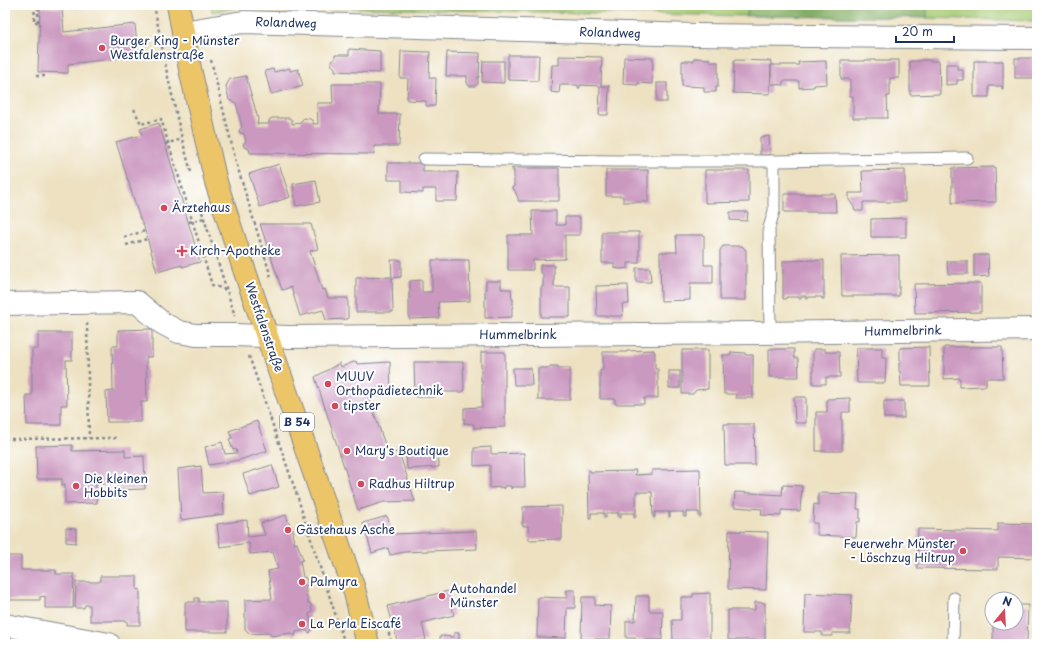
<svg xmlns="http://www.w3.org/2000/svg" width="1042" height="649" viewBox="0 0 1042 649" font-family="'Playpen Sans',sans-serif">
<style>
.green{fill:#a6ca73;stroke:#607c68}
.forest{fill:#84ae65;stroke:#506e62}
.building{fill:#cb98c0}
.lines{fill:none;stroke-linecap:round;stroke-linejoin:round}
.service-casing{stroke:#848890;stroke-width:13}
.minor-casing{stroke:#848890;stroke-width:24}
.primary-casing{stroke:#848890;stroke-width:24}
.path{stroke:#848890;stroke-width:2.5;stroke-dasharray:3 3;stroke-linecap:butt}
.service{stroke:#fff;stroke-width:11}
.minor{stroke:#fff;stroke-width:22}
.primary{stroke:#edc569;stroke-width:22}
.poi-dot{fill:#d1495b;stroke:#fff;stroke-width:1.5}
.labels{text-anchor:middle;stroke-width:4;stroke-linejoin:round;paint-order:stroke}
.shield{fill:#fff;stroke:#5f6d8e;stroke-width:1}
.shield-label{font-size:11px;font-weight:bold;fill:#1b2f5e}
.street-label{font-size:12px;fill:#1b2f5e;stroke:#fff}
.poi-label{font-size:12px;fill:#1b2f5e;stroke:#fff;text-anchor:start}
</style>
<rect width="100%" height="100%" fill="#fff"/>
<filter id="ink" filterUnits="userSpaceOnUse"><feTurbulence type="fractalNoise" baseFrequency=".025" numOctaves="2"/><feDisplacementMap in="SourceGraphic" scale="8" xChannelSelector="R" yChannelSelector="G"/><feConvolveMatrix kernelMatrix="1 2 1 2 8 2 1 2 1" color-interpolation-filters="sRGB"/></filter>
<filter id="wash" filterUnits="userSpaceOnUse"><feTurbulence type="fractalNoise" baseFrequency=".012" numOctaves="4" result="noise"/><feDisplacementMap in="SourceGraphic" scale="16" xChannelSelector="R" yChannelSelector="G"/><feGaussianBlur stdDeviation="0.9" result="paint"/><feColorMatrix in="noise" values="0 0 0 0 0 0 0 0 0 0 0 0 0 0 0 0 0 1.4 0 .05"/><feComposite in="paint" operator="in"/></filter>
<g filter="url(#wash)">
<rect width="100%" height="100%" fill="#ede1c1"/>
<g class="green">
<polygon points="211,5 748,5 747,16 246,6 212,12"/>
<polygon points="927,5 1037,5 1037,21 926,18"/>
</g>
<polygon class="forest" points="748,5 927,5 927,18 747,16"/>
<g id="blocks">
<g class="building">
<polygon points="40,7 62,8 64,32 135,24 138,56 68,64 68,73 38,72"/>
<polygon points="349,49 380,51 380,73 335,71 335,68 331,64 331,61 335,59 335,55 349,55"/>
<polygon points="401,51 430,52 429,78 436,78 435,106 426,106 426,101 407,100 408,78 400,78"/>
<polygon points="447,52 480,53 479,77 478,77 478,84 475,86 469,86 467,83 467,76 446,76"/>
<polygon points="508,55 539,55 538,81 508,80"/>
<polygon points="559,56 602,57 601,86 609,86 608,115 599,115 600,86 580,85 580,88 578,88 578,85 560,85 559,93 551,92 552,65 559,65"/>
<polygon points="624,57 653,58 652,84 638,83 638,85 623,84"/>
<polygon points="694,58 710,59 710,62 718,62 718,87 716,87 716,92 704,92 704,87 682,86 682,61 694,61"/>
<rect x="1015" y="58" width="22" height="20"/>
<polygon points="734,60 771,61 770,94 733,93"/>
<polygon points="841,60 850,60 850,61 865,61 865,60 875,60 875,61 890,61 890,60 899,60 899,78 890,78 890,96 887,96 888,118 853,118 853,96 850,96 850,79 841,79"/>
<polygon points="920,60 929,60 929,61 939,61 940,94 910,95 910,61 920,61"/>
<polygon points="483,61 504,61 504,83 482,82"/>
<polygon points="826,61 827,84 814,85 814,87 799,88 799,81 783,81 783,85 771,84 771,65 799,65 798,62"/>
<polygon points="974,61 1003,61 1003,89 1002,89 1002,86 989,86 989,97 974,97"/>
<polygon points="946,64 957,64 957,69 963,69 963,80 957,80 957,84 946,85"/>
<polygon points="290,68 290,71 298,69 303,86 271,94 265,71 273,69 274,72"/>
<polygon points="246,76 258,119 257,124 269,124 269,120 272,118 289,118 292,120 292,124 301,123 301,121 304,118 310,119 313,121 313,124 318,124 317,103 333,103 332,84 380,84 379,114 400,114 399,146 374,146 374,154 250,153 249,149 244,147 243,144 246,141 244,134 240,133 239,130 242,127 236,103 229,100 226,86 230,79"/>
<rect x="657" y="83" width="10" height="19"/>
<polygon points="159,123 200,262 182,267 182,265 157,272 144,227 140,219 116,142 142,135 140,129"/>
<polygon points="769,136 770,155 760,155 760,137"/>
<polygon points="388,163 423,163 423,172 458,172 457,201 436,201 436,189 423,189 423,193 402,192 402,180 388,180"/>
<polygon points="279,164 290,197 260,207 249,174"/>
<polygon points="995,167 996,202 952,203 952,168"/>
<polygon points="512,168 559,168 559,201 518,201 518,198 514,189 512,189 512,187 514,187 514,170 512,170"/>
<polygon points="606,170 648,170 648,202 623,202 623,196 606,196"/>
<polygon points="705,170 749,170 749,202 705,203"/>
<polygon points="905,170 905,202 863,202 863,211 855,211 854,207 849,200 849,193 863,193 862,171"/>
<polygon points="316,180 320,202 296,206 293,184"/>
<polygon points="784,194 835,194 836,212 784,212"/>
<polygon points="532,211 556,211 556,225 565,225 565,217 580,217 580,235 565,235 565,259 533,260 533,270 508,270 508,235 533,235"/>
<polygon points="730,212 748,212 747,221 730,220"/>
<polygon points="906,218 906,237 871,237 871,219"/>
<polygon points="260,224 311,224 318,249 310,251 322,290 325,289 328,298 348,298 348,319 326,320 323,310 300,316 291,287 282,290"/>
<polygon points="602,232 639,232 639,263 628,263 628,268 621,269 614,268 614,263 602,263"/>
<polygon points="676,235 704,235 704,265 713,265 713,283 690,283 690,300 661,301 660,252 677,252"/>
<polygon points="723,246 742,246 746,250 746,300 720,300 720,250"/>
<polygon points="899,255 899,296 842,296 841,256"/>
<polygon points="974,255 988,255 989,276 974,277"/>
<polygon points="391,260 401,260 401,277 392,278 393,312 356,312 356,278 392,277"/>
<polygon points="432,260 469,260 470,301 438,302 439,318 409,319 409,292 410,292 410,281 422,280 422,292 432,292"/>
<polygon points="824,260 824,299 822,299 822,297 808,297 808,299 806,299 806,296 801,296 801,299 799,299 799,297 786,297 786,299 783,299 783,261"/>
<polygon points="947,261 968,261 968,274 948,274"/>
<polygon points="540,265 554,265 554,287 570,287 570,317 541,317 541,287 543,287 543,273 540,273"/>
<polygon points="636,268 650,268 651,282 636,282"/>
<polygon points="486,281 501,281 501,289 511,289 512,299 513,299 513,307 512,307 512,317 485,318 485,289 486,289"/>
<polygon points="981,283 981,312 915,313 914,284"/>
<polygon points="628,285 629,304 622,304 623,316 597,316 596,286"/>
<polygon points="152,329 152,357 146,357 147,402 141,402 141,422 107,422 106,392 113,391 112,346 118,346 118,330"/>
<polygon points="38,333 72,333 72,360 66,360 67,405 61,405 61,425 27,425 26,395 32,395 32,349 38,349"/>
<polygon points="929,347 930,386 901,386 900,371 899,371 899,363 900,363 900,348"/>
<polygon points="944,347 1002,347 1003,378 986,378 986,386 960,387 960,378 944,379"/>
<polygon points="856,348 882,348 882,358 886,358 885,383 857,383"/>
<polygon points="769,349 794,349 794,358 798,358 799,377 769,377"/>
<polygon points="814,349 825,349 825,352 839,352 840,377 826,377 826,384 813,384 813,352 814,352"/>
<polygon points="654,350 654,352 655,352 655,369 658,369 658,398 644,398 644,404 615,404 615,399 600,399 600,370 603,370 603,352 627,352 627,351"/>
<polygon points="682,350 708,350 708,389 696,390 693,394 682,394"/>
<polygon points="481,352 505,352 505,427 474,428 474,424 464,423 464,408 482,407 482,381 481,381"/>
<polygon points="731,352 745,353 745,355 753,355 753,398 736,398 736,394 724,394 723,355 731,355"/>
<polygon points="356,361 357,364 390,362 391,395 374,396 373,391 367,393 388,453 399,452 415,501 384,502 358,510 315,377 340,363 341,367"/>
<polygon points="414,362 463,362 464,390 463,392 435,392 435,397 415,397"/>
<polygon points="550,366 558,366 558,368 570,368 570,400 538,400 538,368 550,368"/>
<polygon points="513,368 531,368 532,385 514,385"/>
<rect x="669" y="371" width="11" height="17"/>
<polygon points="794,397 806,397 806,423 795,423"/>
<polygon points="850,398 850,412 842,412 842,451 816,451 816,412 827,412 827,399"/>
<rect x="884" y="401" width="20" height="17"/>
<polygon points="257,421 267,451 239,460 209,465 205,447 222,442 225,454 237,453 236,449 233,450 229,439 232,438 229,431"/>
<polygon points="724,424 754,424 755,465 725,465"/>
<polygon points="72,445 72,451 125,450 125,457 144,456 145,489 115,490 115,484 96,484 97,503 65,504 65,484 62,485 62,479 37,479 36,446"/>
<polygon points="491,447 491,454 524,453 525,487 512,487 512,488 511,489 511,486 504,486 504,488 503,489 503,487 490,488 490,465 474,466 474,448"/>
<polygon points="438,450 439,467 407,469 406,452"/>
<polygon points="272,465 279,487 250,496 243,474"/>
<polygon points="201,466 203,493 223,492 224,514 181,520 178,469"/>
<polygon points="700,469 701,517 699,517 699,512 686,512 686,517 684,517 684,512 670,512 670,517 669,517 669,512 655,512 655,517 653,517 652,492 636,492 636,517 634,518 634,513 621,513 621,518 619,518 619,513 606,513 606,518 604,518 604,513 591,513 591,518 589,518 588,470 590,470 590,472 633,471 633,470 636,470 635,475 652,474 652,470"/>
<polygon points="783,485 802,486 800,511 781,510 781,516 761,515 762,509 734,507 735,492 782,495"/>
<polygon points="818,493 858,494 857,509 860,509 860,522 857,522 856,537 817,535 817,523 813,523 814,504 818,505"/>
<polygon points="562,506 562,539 529,540 528,526 523,526 523,525 522,525 522,523 523,523 523,507"/>
<polygon points="286,515 290,526 291,525 294,533 292,534 295,544 297,543 303,560 300,561 303,577 306,578 308,585 305,586 308,603 311,604 312,611 311,613 309,614 312,629 310,633 306,630 296,632 295,636 291,633 272,636 269,633 250,634 245,629 245,600 272,599 268,571 278,569 273,552 250,554 249,543 220,547 217,524 247,520 248,537 265,535 261,523"/>
<polygon points="387,516 393,534 476,531 477,549 404,552 390,555 388,548 372,553 363,523"/>
<polygon points="998,523 1037,524 1037,558 998,557 998,569 917,568 918,529 998,531"/>
<polygon points="66,528 76,529 76,543 66,542"/>
<polygon points="729,531 768,532 766,590 728,589"/>
<polygon points="5,556 21,556 21,570 56,570 56,574 74,574 73,608 45,608 45,596 40,597 40,600 5,600"/>
<polygon points="100,576 137,576 137,590 140,589 140,625 127,625 127,621 90,621 90,605 85,605 84,608 75,608 76,582 100,582"/>
<polygon points="567,590 575,590 575,608 567,608 566,638 537,637 538,597 567,598"/>
<polygon points="448,591 454,615 422,623 426,640 408,644 398,644 388,606"/>
<polygon points="710,593 710,640 673,640 672,620 681,620 681,597 693,597 693,594"/>
<polygon points="805,593 852,595 850,633 832,633 832,636 822,636 822,632 804,632"/>
<polygon points="636,596 649,596 649,611 663,611 662,640 635,640 635,638 626,638 626,621 635,621"/>
<polygon points="582,597 595,597 595,605 611,606 610,639 581,639"/>
<polygon points="195,598 199,598 199,602 227,602 227,632 185,632 185,602 195,602"/>
<polygon points="755,602 765,603 765,640 728,640 728,610 755,610"/>
<polygon points="1016,605 1028,605 1027,643 993,643 993,623 1016,623"/>
<polygon points="454,633 459,633 459,644 440,644 440,636 454,637"/>
</g>
</g>
</g>
<g filter="url(#ink)">
<use href="#blocks" fill-opacity="0" stroke="#848890" stroke-width="1"/>
<g class="lines">
<g class="service-casing">
<g id="service">
<polyline points="424,159 619,161 774,161 967,158"/>
<polyline points="770,333 769,228 774,211 774,161"/>
<polyline points="953,644 954,598"/>
</g>
</g>
<g class="minor-casing">
<g id="minor">
<polyline points="183,32 243,22 695,35 1037,38"/>
<polyline points="5,304 137,302 162,323 179,332 196,335 234,335 288,337 760,333 1037,329"/>
<polyline points="5,625 109,644"/>
</g>
</g>
<g class="primary-casing">
<polyline id="primary" points="178,5 190,69 216,182 244,269 354,589 368,644"/>
</g>
<g class="path">
<polyline points="35,5 34,22 38,22"/>
<polyline points="154,5 167,73 182,139 191,172"/>
<polyline points="38,22 38,9 40,9"/>
<polyline points="211,60 236,162 271,277"/>
<polyline points="36,76 45,76"/>
<polyline points="134,109 141,124 161,119 212,285 227,290"/>
<polyline points="165,144 182,139"/>
<polyline points="202,212 235,316"/>
<polyline points="189,222 204,218"/>
<polyline points="124,237 145,231"/>
<polyline points="126,245 147,239"/>
<polyline points="87,323 89,438"/>
<polyline points="249,356 298,498 303,515 345,644"/>
<polyline points="5,439 118,438"/>
<polyline points="387,627 392,644"/>
</g>
<use href="#service" class="service"/>
<use href="#minor" class="minor"/>
<use href="#primary" class="primary"/>
</g>
</g>
<g class="poi-dot">
<circle cx="102" cy="48" r="4"/>
<circle cx="164" cy="208" r="4"/>
<path d="M180 245h4v4h4v4h-4v4h-4v-4h-4v-4h4z"/>
<circle cx="328" cy="384" r="4"/>
<circle cx="335" cy="406" r="4"/>
<circle cx="347" cy="451" r="4"/>
<circle cx="361" cy="484" r="4"/>
<circle cx="76" cy="486" r="4"/>
<circle cx="288" cy="530" r="4"/>
<circle cx="963" cy="551" r="4"/>
<circle cx="302" cy="582" r="4"/>
<circle cx="442" cy="596" r="4"/>
<circle cx="302" cy="624" r="4"/>
</g>
<g class="labels">
<rect class="shield" x="280" y="413" width="34" height="18" rx="3"/>
<g class="shield-label">
<text x="297" y="426">B 54</text>
</g>
<g class="street-label">
<text transform="translate(286 23) rotate(2)" y="4">Rolandweg</text>
<text transform="translate(610 33) rotate(2)" y="4">Rolandweg</text>
<text transform="translate(264 327) rotate(71)" y="4">Westfalenstraße</text>
<text transform="translate(903 331) rotate(-1)" y="4">Hummelbrink</text>
<text x="518" y="339">Hummelbrink</text>
</g>
<g class="poi-label">
<text x="110" y="45">Burger King - Münster<tspan x="110" dy="14">Westfalenstraße</tspan></text>
<text x="172" y="212">Ärztehaus</text>
<text x="190" y="255">Kirch-Apotheke</text>
<text x="336" y="381">MUUV<tspan x="336" dy="14">Orthopädietechnik</tspan></text>
<text x="343" y="410">tipster</text>
<text x="355" y="455">Mary's Boutique</text>
<text x="84" y="483">Die kleinen<tspan x="84" dy="14">Hobbits</tspan></text>
<text x="369" y="488">Radhus Hiltrup</text>
<text x="296" y="534">Gästehaus Asche</text>
<text x="955" y="548" text-anchor="end">Feuerwehr Münster<tspan x="955" dy="14">- Löschzug Hiltrup</tspan></text>
<text x="310" y="586">Palmyra</text>
<text x="450" y="593">Autohandel<tspan x="450" dy="14">Münster</tspan></text>
<text x="310" y="628">La Perla Eiscafé</text>
</g>
</g>
<rect width="1042" height="649" fill="none" stroke="#fff" stroke-width="20"/>
<g transform="translate(1004 611) rotate(18)"><circle r="19" fill="#ffffff" stroke="#a4acbf"/>
<path d="M0-3L7 15L0 10L-7 15Z" fill="#d1495b"/>
<text y="-6" font-size="11" font-weight="bold" text-anchor="middle" fill="#1b2f5e">N</text>
</g>
<path d="M896 36v6h58v-6" fill="none" stroke="#1b2f5e" stroke-width="2"/>
<text x="902" y="36" font-size="12" fill="#1b2f5e" stroke="#ffffff" stroke-width="3" paint-order="stroke">20 m</text>
</svg>
